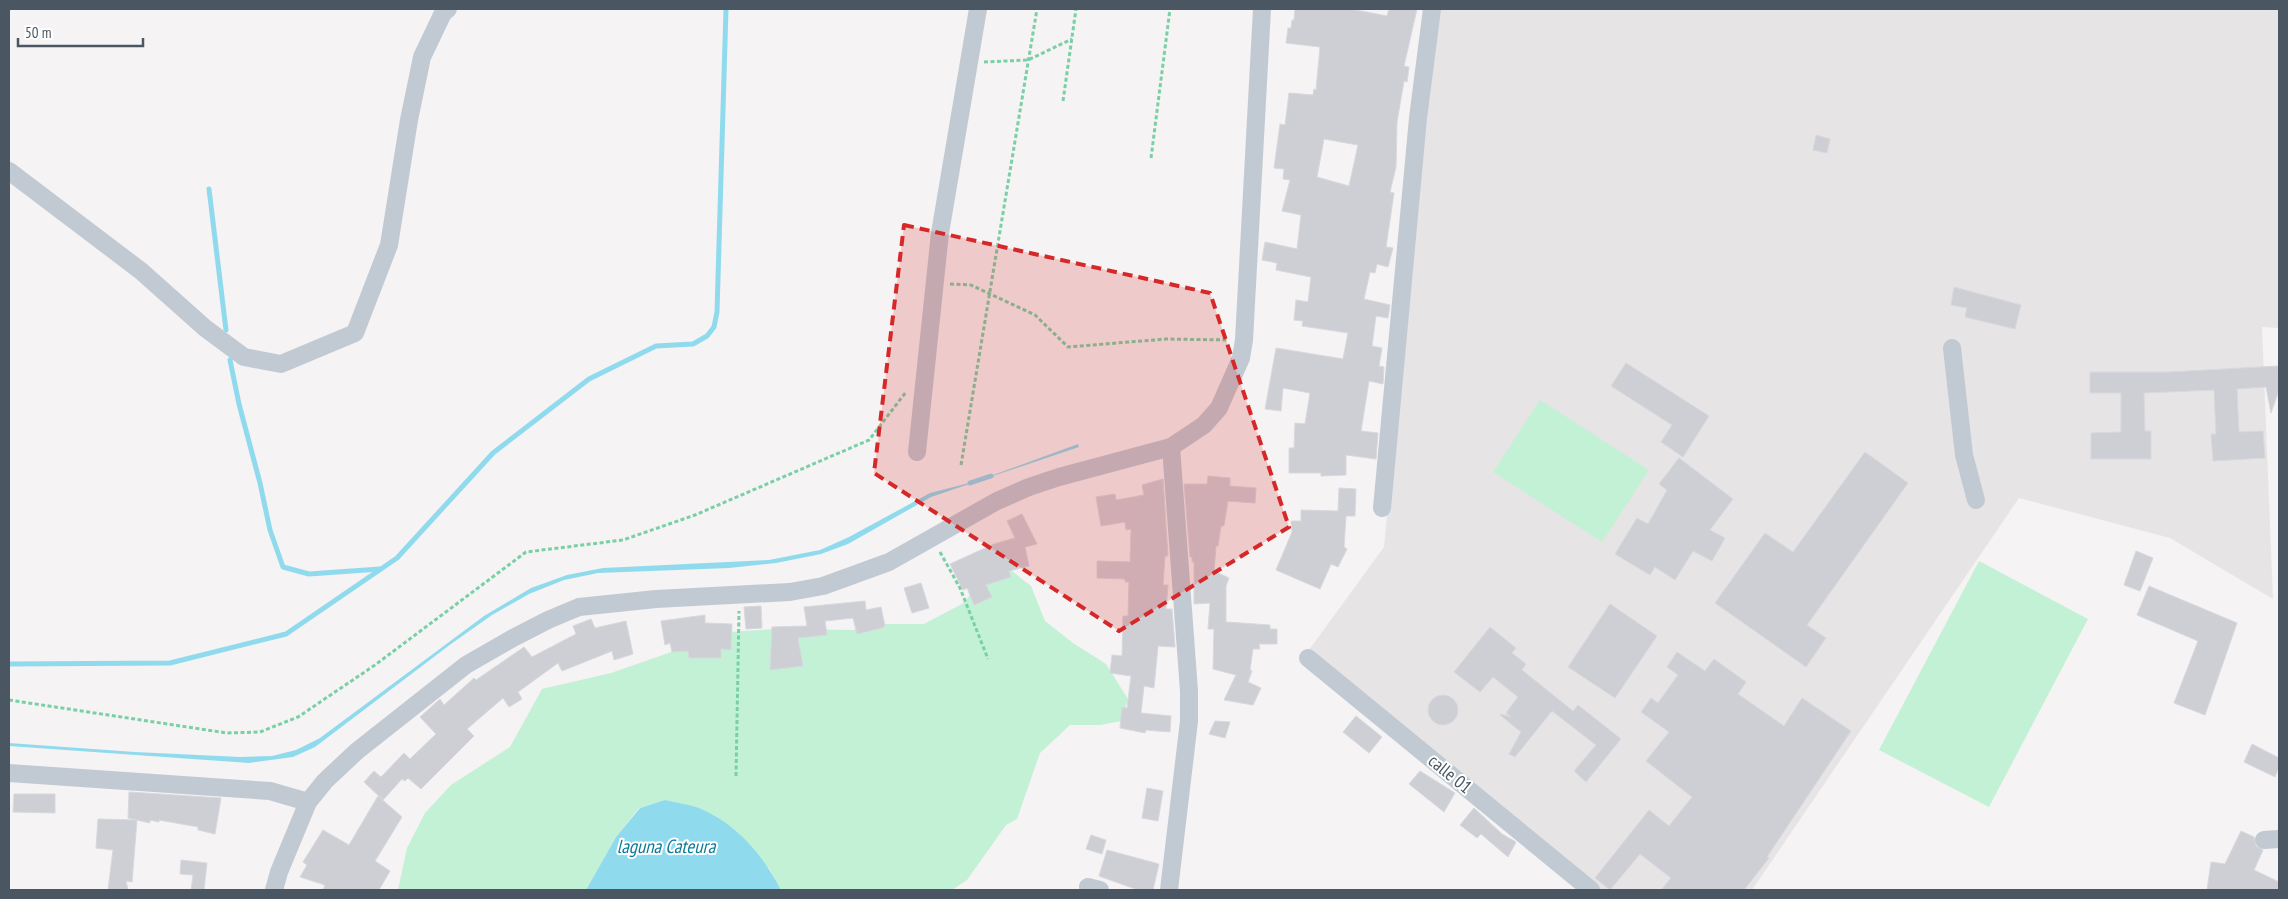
<svg xmlns="http://www.w3.org/2000/svg" width="2288" height="899" viewBox="0 0 2288 899" font-family="'PT Sans Narrow',sans-serif">
<style>
.education{fill:#e6e4e5}
.green{fill:#c3f1d5}
.water{fill:#90daee}
.lines{fill:none;stroke-linecap:round;stroke-linejoin:round}
.stream{stroke:#90daee;stroke-width:5}
.building{fill:#cdcfd5;stroke:#d7d9de;fill-rule:evenodd}
.path{stroke:#7ad0a6;stroke-width:3;stroke-dasharray:4 2.5;stroke-linecap:butt}
.minor{stroke:#c1cad2;stroke-width:18}
.marked{fill:#d62828;fill-opacity:0.2;stroke:#d62828;stroke-width:4;stroke-dasharray:10 6;stroke-linejoin:round}
.labels{text-anchor:middle;stroke-width:4;stroke-linejoin:round;paint-order:stroke}
.street-label{font-size:18px;fill:#4a5661;stroke:#fff}
.water-label{font-size:19px;font-style:italic;fill:#0c7c9b;stroke:#fff}
</style>
<rect width="100%" height="100%" fill="#f5f3f3"/>
<polygon class="education" points="1436,9 2279,9 2279,328 2262,327 2273,599 2170,538 2019,498 1752,890 1600,890 1309,650 1384,547"/>
<g class="green">
<polygon points="1540,400 1649,470 1602,542 1493,472"/>
<polygon points="1979,561 2088,619 1989,807 1879,750"/>
<polygon points="1012,571 1031,586 1045,621 1073,643 1106,664 1128,699 1121,721 1100,725 1070,725 1040,753 1017,819 1006,825 967,880 952,890 781,890 769,868 665,800 639,808 616,837 586,890 398,890 407,848 425,813 451,785 510,747 542,689 611,673 729,632 774,629 853,630 887,624 924,624 962,604 991,572"/>
</g>
<g class="water">
<polygon points="1078,444 1079,447 931,497 848,544 821,554 776,563 729,568 598,573 564,580 529,594 492,615 451,644 315,747 293,757 249,763 9,746 9,743 135,752 240,757 272,756 296,750 320,738 484,616 531,588 567,575 603,568 769,560 820,550 849,537 930,493 977,481"/>
<path d="M 665,800 C 676,803 688,804 699,808 C 737,824 763,855 781,890 L 586,890 L 616,837 L 640,808 Z"/>
</g>
<g class="lines">
<g class="stream">
<polyline points="209,189 226,330"/>
<polyline points="230,360 239,404 260,483 270,530 283,567 309,574 380,569"/>
<polyline points="970,483 991,476"/>
<polyline points="9,664 170,663 286,634 397,558 493,453 589,379 656,346 693,344 707,336 714,327 717,312 726,9"/>
</g>
</g>
<g class="building">
<path d="M 1295,9 L 1351,9 L 1387,16 L 1389,9 L 1417,9 L 1404,66 L 1409,67 L 1407,82 L 1404,81 L 1397,122 L 1396,167 L 1390,192 L 1394,193 L 1386,247 L 1393,248 L 1388,267 L 1377,264 L 1375,273 L 1370,272 L 1364,299 L 1390,305 L 1388,318 L 1376,316 L 1372,346 L 1382,348 L 1379,366 L 1384,367 L 1383,384 L 1369,381 L 1361,431 L 1378,433 L 1376,459 L 1346,455 L 1346,475 L 1321,476 L 1321,473 L 1289,473 L 1289,448 L 1294,448 L 1295,423 L 1305,424 L 1310,393 L 1283,388 L 1281,411 L 1265,409 L 1276,348 L 1343,359 L 1348,333 L 1302,326 L 1303,321 L 1294,320 L 1296,300 L 1308,302 L 1311,277 L 1276,270 L 1277,263 L 1262,260 L 1265,242 L 1297,249 L 1301,215 L 1282,211 L 1290,180 L 1283,179 L 1284,169 L 1274,168 L 1280,124 L 1285,125 L 1289,93 L 1313,95 L 1314,89 L 1316,90 L 1320,47 L 1286,43 L 1288,28 L 1291,28 L 1292,20 L 1294,20 ZM 1324,139 L 1358,145 L 1349,186 L 1317,177 Z"/>
<polygon points="1816,135 1830,139 1827,153 1813,150"/>
<polygon points="1954,287 2021,305 2015,329 1965,317 1967,308 1951,305"/>
<polygon points="1626,363 1709,416 1683,457 1661,442 1672,425 1611,386"/>
<polygon points="2278,366 2279,390 2271,413 2266,387 2237,389 2239,432 2263,431 2265,458 2213,461 2211,434 2216,434 2214,390 2144,393 2145,431 2151,431 2151,459 2091,459 2091,433 2121,432 2121,393 2090,393 2090,372 2169,372"/>
<polygon points="1865,452 1908,483 1807,625 1826,638 1806,667 1715,603 1765,533 1793,552"/>
<polygon points="1679,458 1733,499 1710,530 1725,538 1712,561 1693,551 1675,580 1655,567 1650,575 1615,554 1637,518 1648,524 1667,490 1659,484"/>
<polygon points="1208,476 1230,478 1230,486 1256,488 1255,503 1228,501 1224,526 1221,526 1218,546 1216,546 1214,571 1229,578 1226,586 1226,622 1270,625 1270,629 1277,629 1277,644 1259,644 1260,649 1253,649 1250,670 1252,671 1248,682 1261,688 1253,705 1224,700 1236,675 1213,669 1214,629 1208,629 1210,603 1194,604 1194,562 1192,562 1192,557 1190,557 1184,484 1207,484"/>
<polygon points="1163,479 1168,556 1165,556 1163,585 1168,585 1166,609 1172,609 1175,647 1158,646 1154,688 1144,686 1141,713 1171,716 1170,732 1146,730 1145,733 1120,728 1122,707 1127,708 1131,676 1110,673 1112,655 1122,656 1123,616 1128,616 1129,582 1125,582 1125,579 1097,578 1097,561 1130,562 1131,529 1126,530 1125,522 1101,526 1096,497 1115,494 1116,500 1144,495 1142,485"/>
<polygon points="1339,488 1356,489 1355,516 1346,516 1344,547 1347,549 1338,567 1331,564 1320,589 1276,570 1292,532 1291,521 1301,521 1301,510 1338,511"/>
<polygon points="1022,514 1037,544 1025,547 1029,566 1009,571 1011,577 986,585 992,597 974,605 967,588 963,590 950,564 994,544 1015,538 1007,521"/>
<polygon points="2136,551 2153,558 2140,591 2124,585"/>
<polygon points="921,583 929,608 912,613 904,588"/>
<polygon points="2149,586 2237,623 2205,715 2174,703 2198,641 2137,615"/>
<polygon points="865,601 866,610 881,607 885,626 882,628 857,634 853,618 825,621 827,635 798,638 803,666 770,670 772,627 807,626 804,607"/>
<polygon points="1610,604 1657,636 1615,698 1568,667"/>
<polygon points="761,606 762,628 746,629 744,607"/>
<polygon points="705,615 705,623 732,624 731,650 721,649 721,658 689,658 688,651 672,652 670,643 665,645 661,621"/>
<polygon points="591,619 595,628 626,621 633,654 614,660 612,651 562,671 558,663 518,692 522,699 509,707 503,698 467,729 474,736 421,789 408,778 405,781 402,779 383,800 364,782 374,771 381,777 404,753 410,759 436,734 420,717 440,699 444,705 474,678 476,680 524,647 532,657 576,634 573,626"/>
<polygon points="1490,627 1516,648 1512,653 1526,664 1522,670 1573,711 1578,705 1621,739 1586,782 1574,771 1596,745 1552,711 1515,757 1509,754 1521,732 1500,715 1501,714 1511,717 1506,713 1518,697 1493,677 1480,692 1454,672"/>
<polygon points="1677,652 1705,671 1714,659 1746,682 1738,694 1784,726 1802,698 1851,731 1767,857 1769,858 1744,890 1661,890 1671,878 1640,854 1610,890 1595,878 1649,810 1669,826 1692,797 1646,761 1669,732 1641,712 1651,698 1658,703 1678,675 1667,667"/>
<circle cx="1443" cy="710" r="15"/>
<polygon points="1356,716 1382,737 1369,753 1343,732"/>
<polygon points="1215,721 1230,722 1225,738 1209,734"/>
<polygon points="2252,744 2279,758 2279,767 2275,777 2244,762"/>
<polygon points="1420,771 1455,793 1444,812 1409,784"/>
<polygon points="1147,788 1163,791 1158,821 1142,818"/>
<polygon points="129,792 221,798 215,834 198,830 198,827 159,820 159,822 150,820 150,823 128,818"/>
<polygon points="14,794 55,794 55,813 13,812"/>
<polygon points="378,796 402,817 375,861 390,871 379,890 323,890 325,885 300,877 307,865 303,862 323,830 349,845"/>
<polygon points="1474,808 1502,834 1516,842 1508,857 1481,834 1477,838 1460,825"/>
<polygon points="98,819 137,820 132,882 126,881 128,890 108,890 113,850 96,848"/>
<polygon points="2241,831 2254,837 2256,846 2263,850 2254,870 2279,882 2279,890 2207,890 2211,862 2225,864"/>
<polygon points="1091,835 1106,840 1102,854 1086,849"/>
<polygon points="1107,850 1159,864 1153,890 1138,890 1099,876"/>
<polygon points="181,860 207,863 204,890 191,890 193,875 180,874"/>
</g>
<g class="lines">
<g class="path">
<polyline points="984,62 1028,60 1072,39"/>
<polyline points="1063,101 1076,9"/>
<polyline points="1151,158 1170,9"/>
<polyline points="950,284 971,285 1035,315 1068,347 1166,339 1228,340"/>
<polyline points="961,465 1037,9"/>
<polyline points="940,552 960,588 988,659"/>
<polyline points="9,700 227,733 260,732 298,717 375,665 526,552 623,540 695,515 869,440 906,392"/>
<polyline points="736,776 739,611"/>
</g>
<g class="minor">
<polyline points="9,171 141,271 205,328 244,357 281,364 355,333 389,245 409,120 422,57 443,13 448,9"/>
<polyline points="1952,348 1964,455 1976,500"/>
<polyline points="917,452 940,233 978,9"/>
<polyline points="1382,508 1418,118 1432,9"/>
<polyline points="1308,658 1591,890"/>
<polyline points="9,773 270,791 308,802"/>
<polyline points="2264,840 2279,839"/>
<polyline points="1088,887 1100,890"/>
<polyline points="274,890 279,872 308,802 325,781 357,751 466,665 513,638 548,620 579,607 656,599 790,592 823,586 889,562 997,501 1029,487 1059,477 1171,447 1204,425 1219,408 1241,358 1244,340 1262,9"/>
<polyline points="1169,890 1189,721 1189,691 1171,447"/>
</g>
</g>
<path class="marked" d="M 904,225 L 1210,293 L 1289,527 L 1119,631 L 874,473 Z"/>
<g class="labels">
<g class="street-label">
<text transform="translate(1450 774) rotate(39)" y="6">calle 01</text>
</g>
<g class="water-label">
<text x="666" y="853">laguna Cateura</text>
</g>
</g>
<rect width="2288" height="899" fill="none" stroke="#4a5661" stroke-width="20"/>
<path d="M18 38v8h125v-8" fill="none" stroke="#4a5661" stroke-width="2.5"/>
<text x="25" y="38" font-size="15" fill="#4a5661" stroke="#ffffff" stroke-width="4" paint-order="stroke">50 m</text>
</svg>
